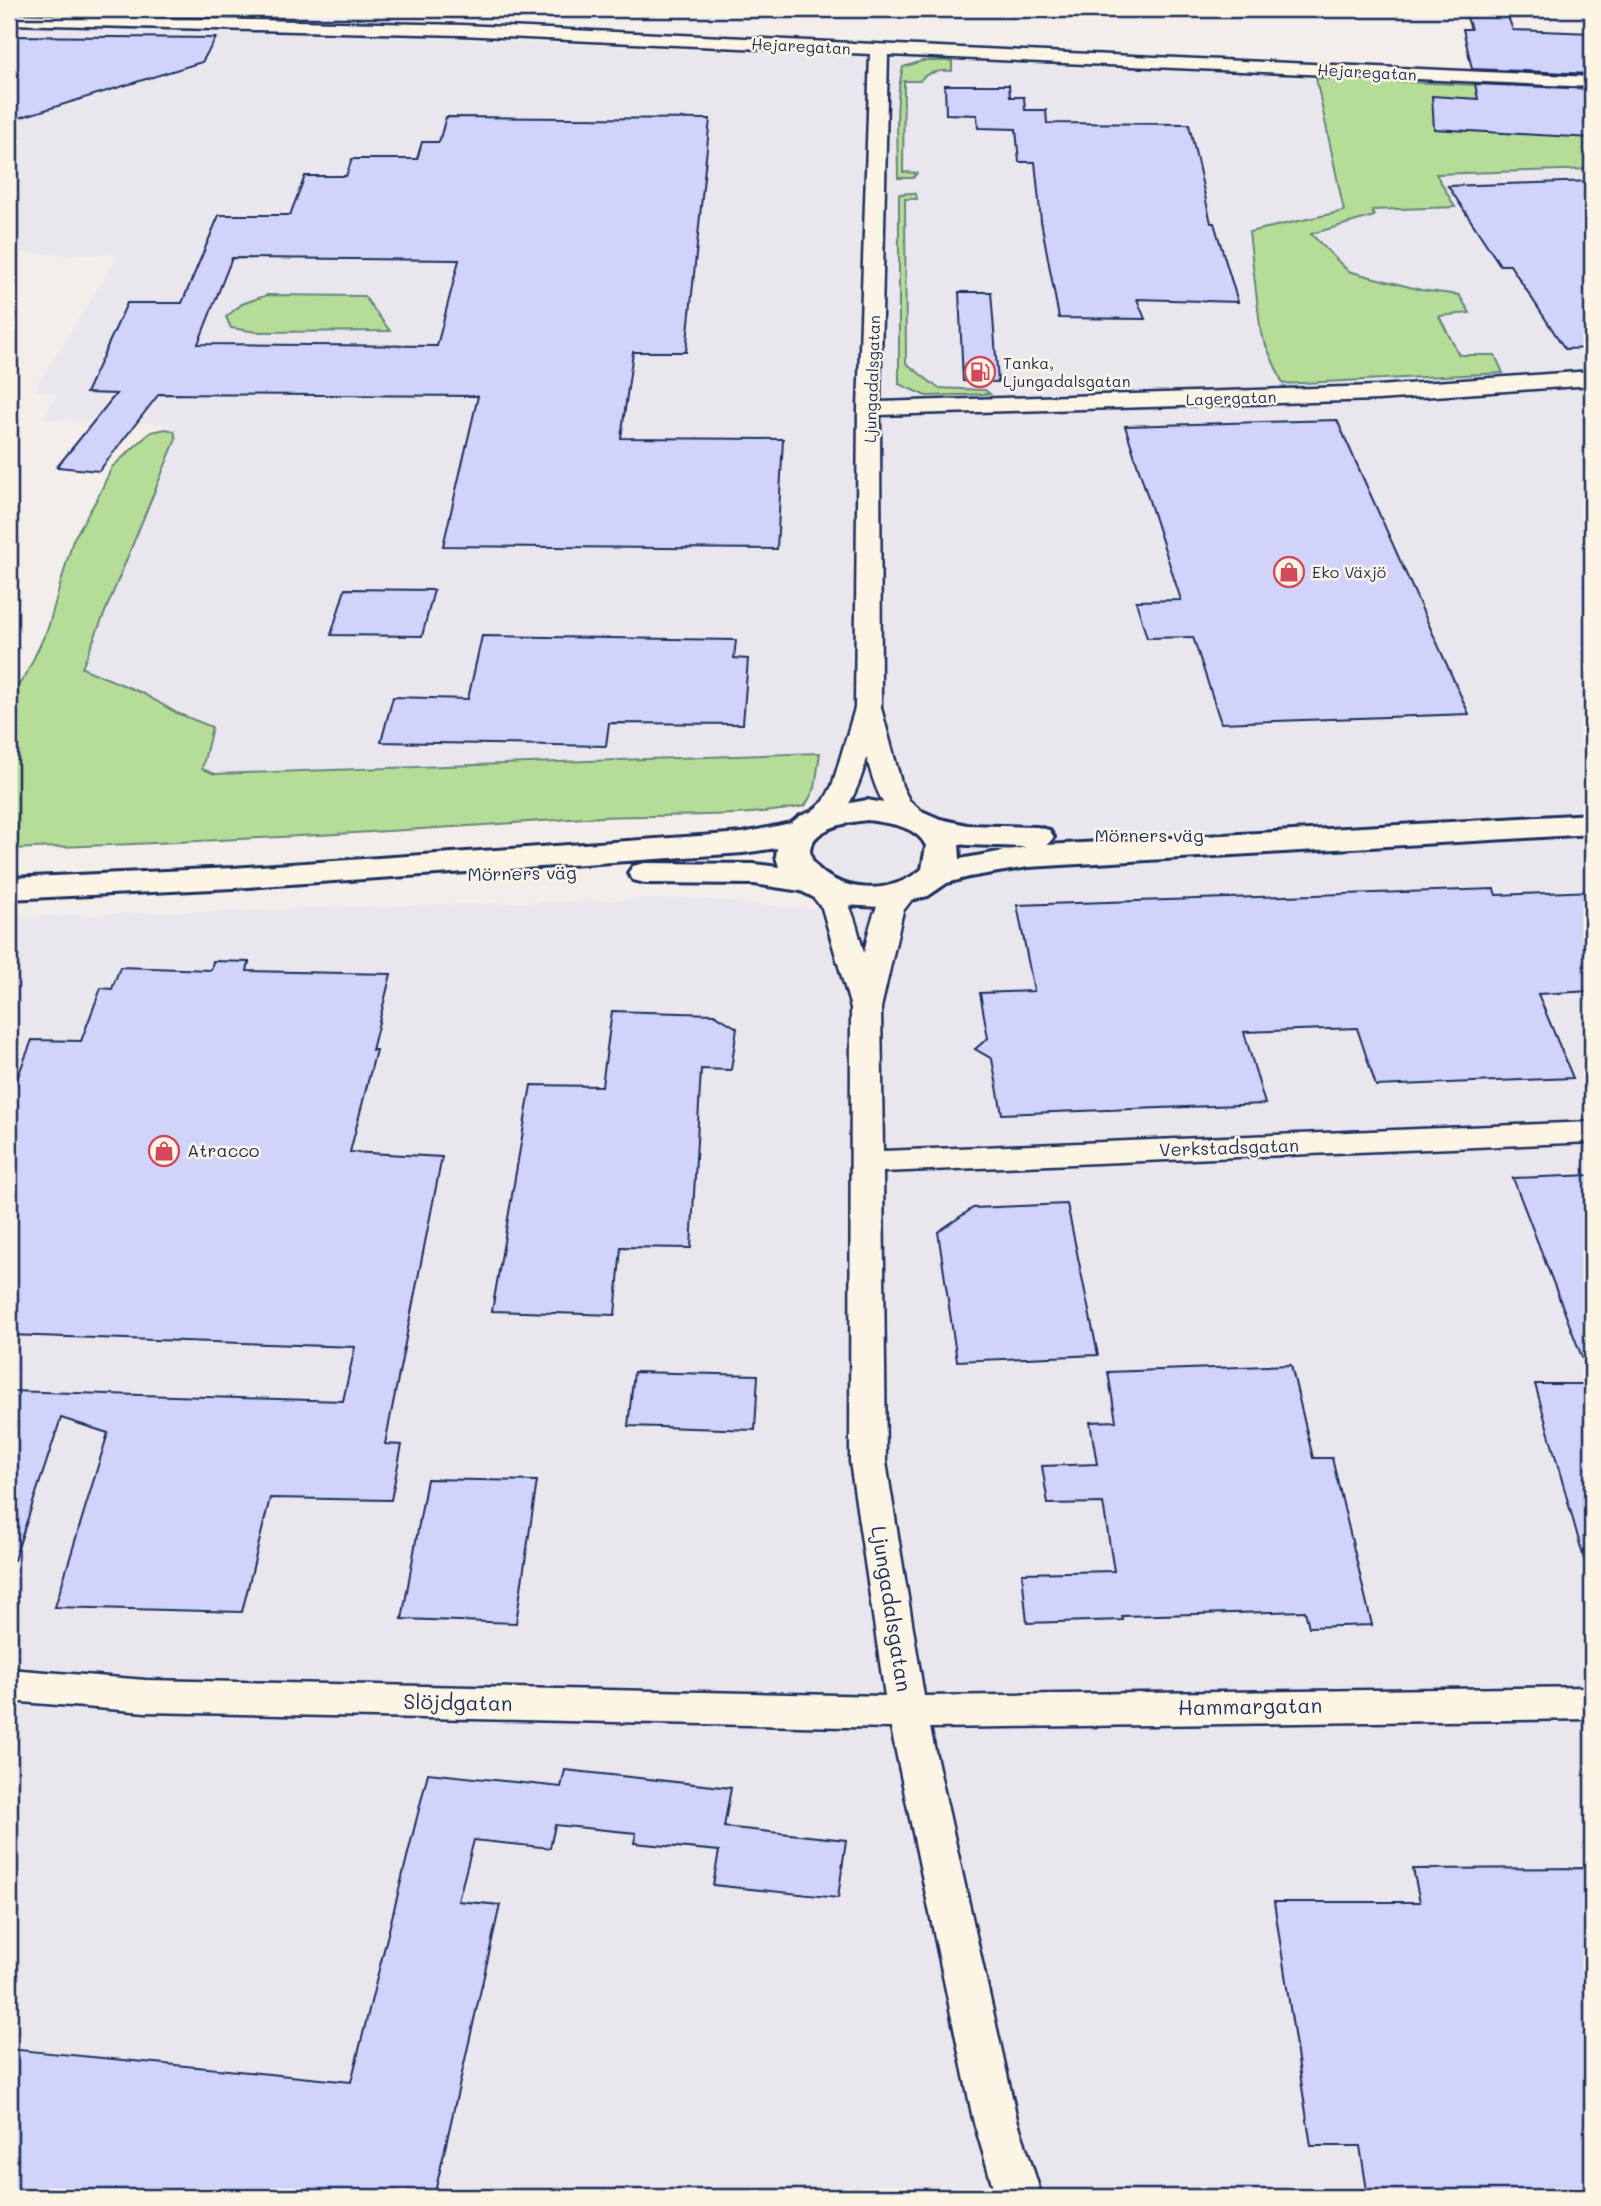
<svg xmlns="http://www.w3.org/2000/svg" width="1601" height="2206" viewBox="0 0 1601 2206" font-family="Mali,sans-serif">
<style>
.built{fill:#e9e6ee}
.green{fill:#b6dd98;stroke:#68867b;stroke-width:2}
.building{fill:#d1d3fb;stroke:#1b2f5e;stroke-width:2;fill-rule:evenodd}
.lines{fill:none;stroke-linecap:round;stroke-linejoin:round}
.minor-casing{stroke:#1b2f5e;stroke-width:5}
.secondary-casing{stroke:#1b2f5e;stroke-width:6}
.minor{fill:#fcf5e5;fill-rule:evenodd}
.secondary{fill:#fcf5e5;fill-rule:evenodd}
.labels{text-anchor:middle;stroke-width:5;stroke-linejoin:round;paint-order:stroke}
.far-street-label{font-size:16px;fill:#1b2f5e;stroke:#fcf5e5}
.far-poi-label{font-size:16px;fill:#1b2f5e;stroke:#fcf5e5;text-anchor:start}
.street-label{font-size:18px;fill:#1b2f5e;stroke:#fcf5e5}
.poi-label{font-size:18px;fill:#1b2f5e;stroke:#fcf5e5;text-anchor:start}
.near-street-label{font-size:21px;fill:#1b2f5e;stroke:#fcf5e5}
</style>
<rect width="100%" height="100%" fill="#f3eee9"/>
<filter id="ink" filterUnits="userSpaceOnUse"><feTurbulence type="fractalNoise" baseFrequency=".0143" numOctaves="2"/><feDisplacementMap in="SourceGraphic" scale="14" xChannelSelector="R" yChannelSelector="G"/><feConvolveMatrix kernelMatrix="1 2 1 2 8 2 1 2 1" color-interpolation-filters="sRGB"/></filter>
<g filter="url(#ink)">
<polygon class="built" points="9,26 367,35 1592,90 1592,2197 9,2197 9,917 683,898 815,909 815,788 820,754 215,774 202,769 211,727 177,713 142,693 81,669 176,439 174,431 166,429 170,423 43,419 57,394 34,390 119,255 9,253"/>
<g class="green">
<path d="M 922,61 L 952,61 L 952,71 C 942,70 925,72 920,81 L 904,81 L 903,172 L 917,173 L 913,178 L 898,178 C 898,141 894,102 903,67 Z"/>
<polygon points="1316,78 1592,90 1592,169 1436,174 1455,207 1372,210 1374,216 1311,234 1348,271 1421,290 1459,295 1470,313 1439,316 1459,355 1495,355 1503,373 1283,384 1261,334 1249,232 1344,211"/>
<polygon points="912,193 916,194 917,199 905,199 906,363 938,388 985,390 990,394 926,396 899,384 899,194"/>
<polygon points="267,295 364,296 390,331 257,332 231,328 226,317 242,304"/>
<path d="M 166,429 L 174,431 L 176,439 L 82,668 L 142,693 L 177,713 L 212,727 L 202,769 L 215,774 L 820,753 L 815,788 L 805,806 C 733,820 657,813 584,818 C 392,832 201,842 9,849 L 9,697 L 26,675 L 48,628 L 73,540 L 98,497 L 112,467 L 151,432 Z"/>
</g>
<g class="building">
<polygon points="1464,9 1505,9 1513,30 1592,33 1592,74 1472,69 1463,29 1471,29"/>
<polygon points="9,36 216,38 202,62 9,121"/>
<polygon points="1475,84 1592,89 1592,138 1434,129 1432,96 1478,99"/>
<polygon points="945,85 1009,85 1010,97 1024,97 1025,110 1046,110 1047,123 1189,124 1211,223 1214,223 1238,302 1137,299 1145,319 1059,318 1041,221 1035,162 1019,162 1016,129 978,128 977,115 946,114"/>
<path d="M 446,117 L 710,119 L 686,352 L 633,352 L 621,438 L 783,439 L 777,549 L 443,546 L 478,396 L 159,394 L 99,471 L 57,467 L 116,394 L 86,393 L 127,303 L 182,303 L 219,215 L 290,215 L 305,176 L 346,176 L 352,159 L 417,159 L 422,142 L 439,142 ZM 232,258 L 459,260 L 437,346 L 198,344 Z"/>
<polygon points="1592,181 1592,348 1565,349 1510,265 1500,265 1448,186"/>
<polygon points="959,292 991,292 998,382 963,381"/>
<polygon points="1337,420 1469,714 1221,723 1193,637 1147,638 1136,601 1181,600 1125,426"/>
<polygon points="345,589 434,590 422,636 331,635"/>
<polygon points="482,636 736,640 734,658 748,659 743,724 609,723 606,746 381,742 393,697 468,699"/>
<polygon points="1494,889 1496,895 1592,891 1592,991 1538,994 1573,1078 1376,1086 1357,1028 1244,1032 1265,1104 1002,1114 992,1059 975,1049 988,1038 980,993 1034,991 1017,905"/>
<polygon points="213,961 249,962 247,971 391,974 372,1050 376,1050 350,1152 442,1157 385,1444 402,1445 391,1500 270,1498 242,1612 55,1607 108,1433 61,1418 14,1560 9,1559 9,1391 343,1401 355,1347 9,1335 9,1099 32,1040 81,1041 101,988 112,989 120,967 211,970"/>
<polygon points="612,1011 714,1014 737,1028 731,1070 701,1069 691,1248 621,1247 615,1315 492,1311 531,1085 602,1086"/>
<polygon points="1592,1175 1592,1378 1590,1378 1513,1178"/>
<polygon points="1067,1204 1098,1355 957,1361 938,1232 973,1208"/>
<polygon points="1291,1365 1313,1458 1332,1458 1372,1625 1309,1627 1305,1611 1122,1616 1123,1620 1027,1623 1022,1573 1114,1571 1103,1503 1048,1504 1042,1466 1097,1464 1090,1422 1116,1421 1108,1372"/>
<polygon points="634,1372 758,1375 755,1430 628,1426"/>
<polygon points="1535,1384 1592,1384 1592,1558 1584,1559"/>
<polygon points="427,1479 537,1481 516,1623 402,1619"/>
<polygon points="565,1770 731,1788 724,1827 846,1840 838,1898 713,1885 719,1851 634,1843 636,1833 555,1825 550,1848 474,1840 458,1901 500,1905 434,2197 9,2197 9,2049 351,2082 428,1773 561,1787"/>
<polygon points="1592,1868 1592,2197 1368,2197 1360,2146 1311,2146 1274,1902 1420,1902 1413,1869"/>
</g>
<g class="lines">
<g class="minor-casing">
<g id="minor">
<path d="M 9,14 L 461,25 L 1592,77 L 1592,87 L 888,55 L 880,402 L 1378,386 L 1592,371 L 1592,385 L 1378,400 L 880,415 L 881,708 L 902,786 L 909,800 L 932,821 L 928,827 C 889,836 874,786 867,758 C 859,787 841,840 801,830 L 797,824 L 824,801 L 832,786 L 855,708 L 858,409 L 870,54 L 461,35 L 9,24 Z"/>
<path d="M 817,876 C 850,884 856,925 864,953 C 870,927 876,879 912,888 L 916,894 L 903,911 L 881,1008 L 883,1151 L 1592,1122 L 1592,1142 L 883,1172 L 886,1462 L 924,1696 L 1592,1687 L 1592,1719 L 930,1728 L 1017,2119 L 1042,2197 L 996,2197 L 973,2119 L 891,1728 L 146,1712 L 9,1701 L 9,1669 L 146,1680 L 885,1696 L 850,1462 L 851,1008 L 822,908 L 803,885 L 807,879 Z"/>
</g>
</g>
<g class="secondary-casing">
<path id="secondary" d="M 867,800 L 917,809 L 940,819 L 967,825 L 1037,827 L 1049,830 L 1054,837 L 1047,845 L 1592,814 L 1592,834 L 1028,867 L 969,877 L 947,883 L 928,896 L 881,907 L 843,905 L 813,897 L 801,891 L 754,884 L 645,883 L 633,880 L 628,873 L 633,866 L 645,863 L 754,864 L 779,867 L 776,857 L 777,848 L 743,853 L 233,888 L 9,899 L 9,878 L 233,868 L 743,833 L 791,823 L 800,816 L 818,809 ZM 867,820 C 887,823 916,825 926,846 L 922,869 C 852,927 742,833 867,820 ZM 959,844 L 967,845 L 1026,847 L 960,859 Z"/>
</g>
<use href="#minor" class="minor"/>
<use href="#secondary" class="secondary"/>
</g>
</g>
<defs>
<g id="fuel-ring" transform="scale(1.575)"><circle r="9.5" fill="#fcf5e5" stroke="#d1495b" stroke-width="1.5"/><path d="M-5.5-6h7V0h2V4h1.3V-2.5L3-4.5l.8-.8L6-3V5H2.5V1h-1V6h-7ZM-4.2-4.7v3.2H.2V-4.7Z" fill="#d1495b"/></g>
<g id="shop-ring" transform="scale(1.575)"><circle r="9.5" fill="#fcf5e5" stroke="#d1495b" stroke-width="1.5"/><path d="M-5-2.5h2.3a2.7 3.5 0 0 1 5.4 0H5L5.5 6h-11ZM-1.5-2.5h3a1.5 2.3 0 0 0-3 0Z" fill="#d1495b"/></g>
</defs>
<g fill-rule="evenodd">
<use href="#fuel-ring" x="980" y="372"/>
<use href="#shop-ring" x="1289" y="572"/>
<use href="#shop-ring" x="164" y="1151"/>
</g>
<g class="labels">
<g class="far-street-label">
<text transform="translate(801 46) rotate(3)" y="6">Hejaregatan</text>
<text transform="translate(1367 72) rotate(3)" y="6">Hejaregatan</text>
<text transform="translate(872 379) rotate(-88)" y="6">Ljungadalsgatan</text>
<text transform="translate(1231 398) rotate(-2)" y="6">Lagergatan</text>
</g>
<g class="far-poi-label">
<text x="1003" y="369">Tanka,<tspan x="1003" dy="18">Ljungadalsgatan</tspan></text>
<text x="1312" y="578">Eko Växjö</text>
</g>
<g class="street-label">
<text x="1149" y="842">Mörners väg</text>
<text transform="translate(522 874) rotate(-1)" y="6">Mörners väg</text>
<text transform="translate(1229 1148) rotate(-2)" y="6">Verkstadsgatan</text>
</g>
<g class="poi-label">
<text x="187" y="1157">Atracco</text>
</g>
<g class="near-street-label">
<text transform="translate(891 1609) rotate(81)" y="7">Ljungadalsgatan</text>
<text transform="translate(458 1703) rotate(1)" y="7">Slöjdgatan</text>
<text transform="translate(1250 1707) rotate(-1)" y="7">Hammargatan</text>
</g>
</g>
<rect width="1601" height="2206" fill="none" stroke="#fcf5e5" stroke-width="35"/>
<rect x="18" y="18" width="1566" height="2171" fill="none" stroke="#1b2f5e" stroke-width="2.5" filter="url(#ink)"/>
</svg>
